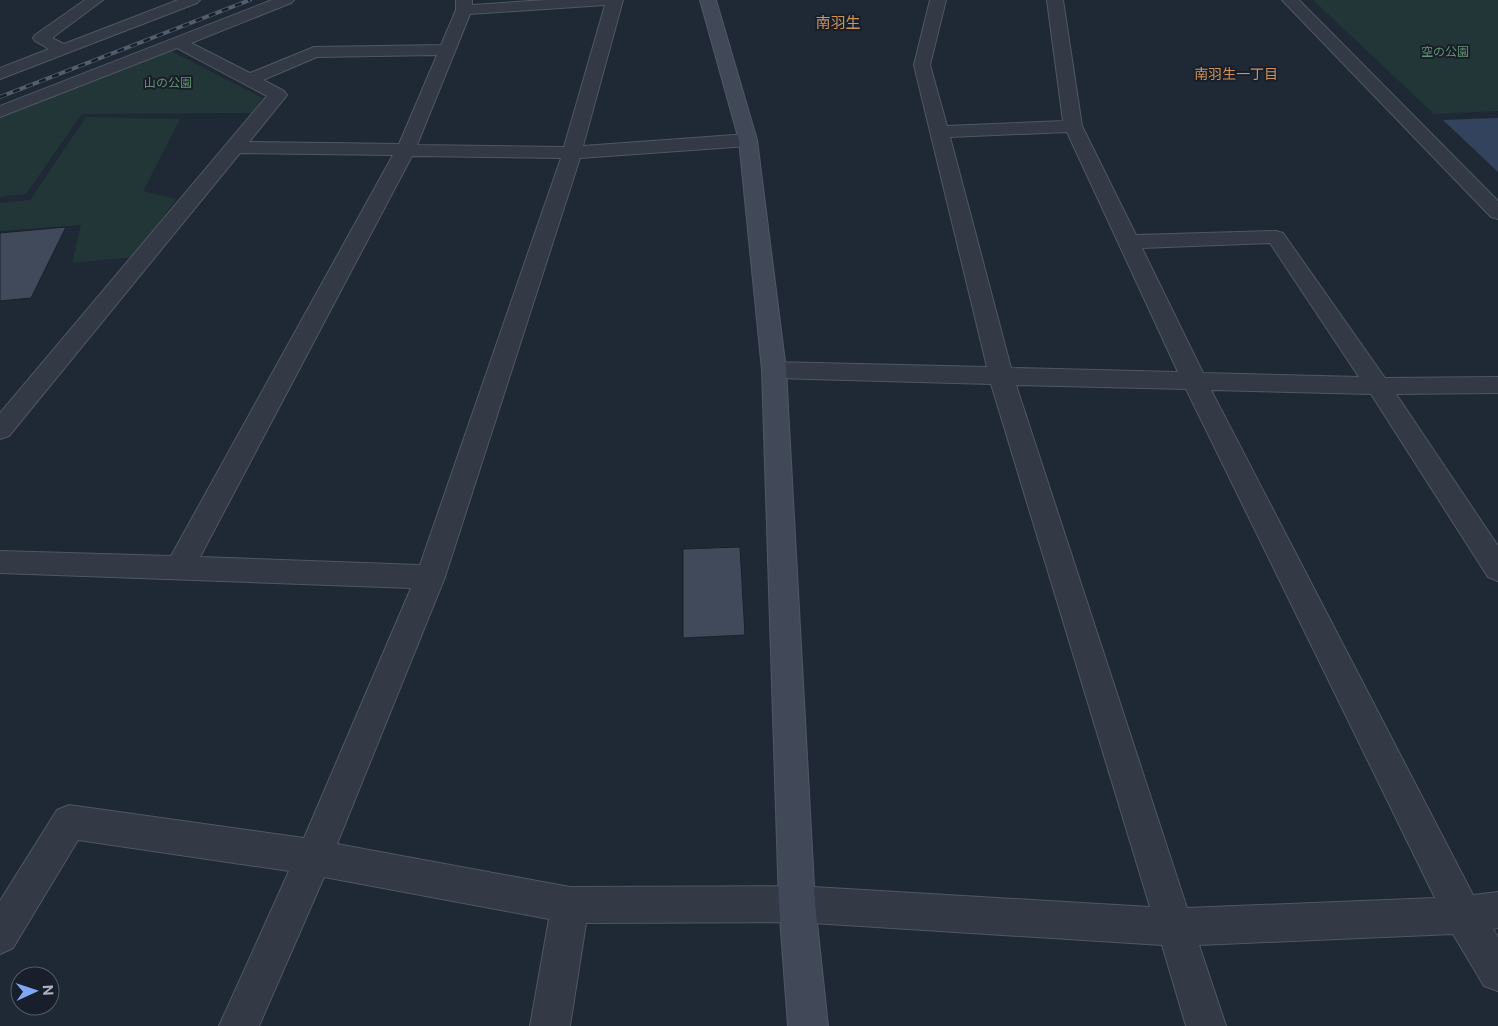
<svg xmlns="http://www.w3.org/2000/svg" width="1498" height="1026" viewBox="0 0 1498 1026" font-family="'Public Sans','Noto Sans JP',sans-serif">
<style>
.green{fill:#223537}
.water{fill:#33435d}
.building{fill:#404a5a;stroke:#1a212c}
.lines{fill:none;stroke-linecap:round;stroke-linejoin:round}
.street-casing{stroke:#505764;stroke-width:2}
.secondary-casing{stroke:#505764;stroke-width:2}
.street{fill:#333a46;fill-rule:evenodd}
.secondary{fill:#414959;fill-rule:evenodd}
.rail-casing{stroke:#545d6d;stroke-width:4}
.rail{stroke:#181f2a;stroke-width:2.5;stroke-dasharray:7;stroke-linecap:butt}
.labels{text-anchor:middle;stroke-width:4;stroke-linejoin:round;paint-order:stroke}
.far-park-label{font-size:12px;fill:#659371;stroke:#181f2a}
.far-neighbourhood-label{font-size:14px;fill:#d1935a;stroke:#181f2a}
.far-quarter-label{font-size:15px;fill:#d1935a;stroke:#181f2a}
</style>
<rect width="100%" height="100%" fill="#1f2835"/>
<g class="green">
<polygon points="1313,0 1498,0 1498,111 1434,114"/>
<polygon points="169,50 263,98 252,113 82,114 26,194 0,197 0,117"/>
<polygon points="86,117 180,119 143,191 176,199 135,257 72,263 81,225 0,231 0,203 30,200"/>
</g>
<polygon class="water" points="1498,118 1498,172 1443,120"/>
<g class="building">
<polygon points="66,227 31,298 0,301 0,233"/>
<polygon points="740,547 745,635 683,638 683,549"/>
</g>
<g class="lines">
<g class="street-casing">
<g id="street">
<polygon points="85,0 103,0 52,38 64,44 178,0 200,0 197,3 0,79 0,68 49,49 35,41 33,38 35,35"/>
<path d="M 272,0 L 294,0 L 291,3 L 191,43 L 250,73 L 314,47 L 441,45 L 456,10 L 456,0 L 472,0 L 472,5 L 545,0 L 623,0 L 583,146 L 748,134 L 755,136 L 757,140 L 755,144 L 748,146 L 580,158 L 445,577 L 337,844 L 570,887 L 797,886 L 1150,907 L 991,384 L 774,378 L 765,376 L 762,370 L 765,364 L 774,362 L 987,367 L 914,65 L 930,0 L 946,0 L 930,65 L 947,126 L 1063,121 L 1047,0 L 1063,0 L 1082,126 L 1136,235 L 1276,231 L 1283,233 L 1385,378 L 1498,377 L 1498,393 L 1396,394 L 1498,546 L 1498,581 L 1488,577 L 1371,394 L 1211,390 L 1473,895 L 1498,892 L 1498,928 L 1493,929 L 1498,937 L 1498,991 L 1484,986 L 1453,934 L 1199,945 L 1226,1026 L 1186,1026 L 1162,945 L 797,922 L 586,923 L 570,1026 L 530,1026 L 549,919 L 324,877 L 259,1026 L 219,1026 L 289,871 L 78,840 L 13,948 L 0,954 L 0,901 L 57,810 L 69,805 L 304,838 L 411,588 L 0,573 L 0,551 L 171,556 L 393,155 L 240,153 L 9,436 L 0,439 L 0,413 L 267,96 L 177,48 L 0,117 L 0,106 ZM 605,5 L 564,147 L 417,145 L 470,14 ZM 437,55 L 399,144 L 249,142 L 287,95 L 284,91 L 263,80 L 317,57 ZM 1067,132 L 1178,372 L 1011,368 L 950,137 ZM 412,156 L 561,158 L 420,565 L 200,557 ZM 1270,243 L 1359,377 L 1203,373 L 1142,248 ZM 1016,385 L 1186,389 L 1435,898 L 1187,908 Z"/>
<polygon points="1282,0 1299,0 1498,201 1498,219 1491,217"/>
</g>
</g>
<g class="secondary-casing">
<polygon id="secondary" points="700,0 716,0 757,140 786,370 815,904 828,1026 788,1026 779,904 762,370 739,140"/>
</g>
<use href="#street" class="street"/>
<use href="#secondary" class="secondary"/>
<g class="rail-casing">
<polyline id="rail" points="0,97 250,0"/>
</g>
<use href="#rail" class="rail"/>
</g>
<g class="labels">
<g class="far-park-label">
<text x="1445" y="56">空の公園</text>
<text x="168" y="87">山の公園</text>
</g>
<g class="far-neighbourhood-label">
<text x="1236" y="79">南羽生一丁目</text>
</g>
<g class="far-quarter-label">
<text x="838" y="28">南羽生</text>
</g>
</g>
<g transform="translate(35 991) rotate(87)"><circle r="24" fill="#181f2a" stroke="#535b67"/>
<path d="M0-4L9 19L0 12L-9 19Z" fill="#7fa7f6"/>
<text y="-8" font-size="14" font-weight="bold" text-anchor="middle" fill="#acb4c3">N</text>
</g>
</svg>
